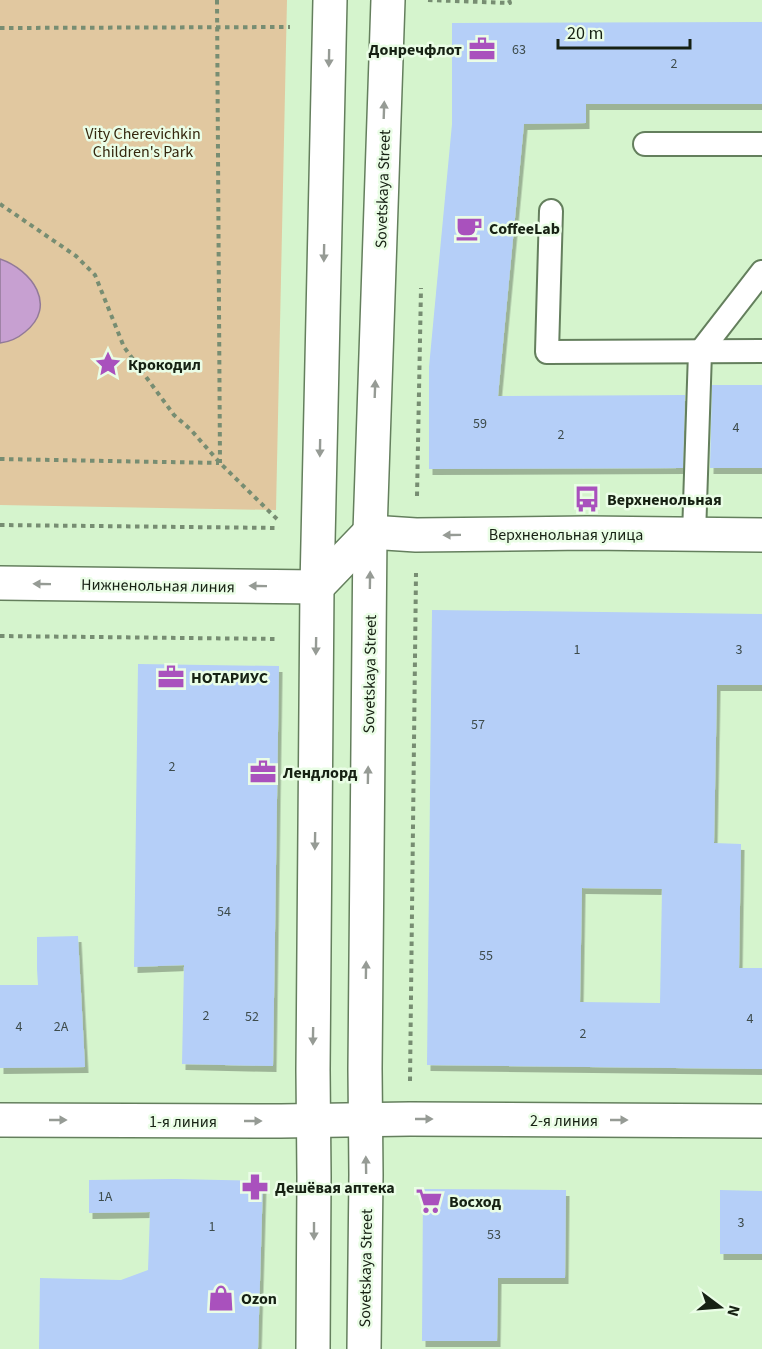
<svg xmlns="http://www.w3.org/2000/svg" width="762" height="1349" viewBox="0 0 762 1349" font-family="'Source Sans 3',sans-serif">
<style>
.green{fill:#e1c8a0}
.water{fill:#c7a0d1;stroke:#927a98;stroke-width:1.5}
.building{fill:#b5cff8;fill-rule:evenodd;filter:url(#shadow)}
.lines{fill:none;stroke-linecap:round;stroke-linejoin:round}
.service-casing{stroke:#647f5d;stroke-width:26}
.tertiary-casing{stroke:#647f5d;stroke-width:36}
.secondary-casing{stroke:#647f5d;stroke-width:36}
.path{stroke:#778d72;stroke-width:4;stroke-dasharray:4.5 4.5;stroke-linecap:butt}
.service{stroke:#fff;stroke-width:22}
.tertiary{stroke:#fff;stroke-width:33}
.secondary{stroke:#fff;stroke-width:33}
.oneway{fill:#969b95}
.labels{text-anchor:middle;stroke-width:5;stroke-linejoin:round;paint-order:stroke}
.number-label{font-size:14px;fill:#3e4c4c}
.poi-label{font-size:16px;font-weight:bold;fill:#162113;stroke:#eafde6;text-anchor:start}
.park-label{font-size:16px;fill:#35270e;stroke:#eafde6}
.street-label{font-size:16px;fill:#162113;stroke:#eafde6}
</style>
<defs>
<filter id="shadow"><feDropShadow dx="3.5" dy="6" stdDeviation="0" flood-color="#0004"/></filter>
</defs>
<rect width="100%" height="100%" fill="#d5f4cd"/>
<polygon class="green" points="0,0 287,0 276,510 0,505"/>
<path class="water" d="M 0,259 C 32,270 58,306 25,332 C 18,338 9,342 0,343 Z"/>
<g class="building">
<polygon points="762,22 762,104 586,104 586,123 524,124 498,396 685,395 683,468 429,469 429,367 452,124 452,23"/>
<polygon points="712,385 762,385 762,468 710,468"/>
<path d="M 432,610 L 762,614 L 762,685 L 717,685 L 714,843 L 741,844 L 739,968 L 762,968 L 762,1069 L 427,1065 ZM 582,888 L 662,889 L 660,1003 L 580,1002 Z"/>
<polygon points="138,664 279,666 273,1066 182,1064 184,965 134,967"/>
<polygon points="78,936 85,1067 0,1068 0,985 38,985 37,969 37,937"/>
<polygon points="175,1179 263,1181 258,1349 39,1349 40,1278 121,1280 148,1270 150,1212 89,1213 89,1180"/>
<polygon points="423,1189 566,1190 565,1278 498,1278 497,1341 422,1341"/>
<polygon points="720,1190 762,1191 762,1254 720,1254"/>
</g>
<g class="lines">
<g class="service-casing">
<g id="service">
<polyline points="645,144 762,144"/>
<polyline points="551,211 547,352 762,351"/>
<polyline points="694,535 700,352 762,272"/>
</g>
</g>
<g class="tertiary-casing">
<g id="tertiary">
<polyline points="0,583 317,587 370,532 416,535 587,533 762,535"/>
<polyline points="0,1120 281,1121 410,1119 762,1121"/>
</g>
</g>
<g class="secondary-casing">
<g id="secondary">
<polyline points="313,1349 314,1177 313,1070 317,587 330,0"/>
<polyline points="364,1349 366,1175 365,1069 370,532 388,0"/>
</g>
</g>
<g class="path">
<polyline points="217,0 220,463"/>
<polyline points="428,0 510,3 509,0"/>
<polyline points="0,28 290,27"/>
<polyline points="0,204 76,256 95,275 124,347 174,415 191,430 220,463 279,521"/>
<polyline points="0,459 219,463"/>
<polyline points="417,496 421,288"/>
<polyline points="0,525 279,528"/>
<polyline points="0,636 278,639"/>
<polyline points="410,1081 416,573"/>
</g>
<use href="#service" class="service"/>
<use href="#tertiary" class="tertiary"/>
<use href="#secondary" class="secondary"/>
</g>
<defs><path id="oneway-solid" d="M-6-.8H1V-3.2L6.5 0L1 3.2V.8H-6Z" transform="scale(1.5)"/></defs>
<g class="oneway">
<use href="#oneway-solid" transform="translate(329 58) rotate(91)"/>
<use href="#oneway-solid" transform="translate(384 110) rotate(-88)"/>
<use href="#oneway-solid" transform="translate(324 253) rotate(91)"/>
<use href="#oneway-solid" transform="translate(375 389) rotate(-88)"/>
<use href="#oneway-solid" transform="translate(320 448) rotate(91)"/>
<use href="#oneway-solid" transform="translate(452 535) rotate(179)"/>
<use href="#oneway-solid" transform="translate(370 580) rotate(-89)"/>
<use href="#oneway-solid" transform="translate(42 584) rotate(-179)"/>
<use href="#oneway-solid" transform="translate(258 586) rotate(-179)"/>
<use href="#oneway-solid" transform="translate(316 646) rotate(91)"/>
<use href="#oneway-solid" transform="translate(368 775) rotate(-89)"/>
<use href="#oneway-solid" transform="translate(315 841) rotate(91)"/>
<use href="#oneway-solid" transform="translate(366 970) rotate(-89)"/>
<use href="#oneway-solid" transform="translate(313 1036) rotate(91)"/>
<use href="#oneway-solid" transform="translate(424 1119)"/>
<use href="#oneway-solid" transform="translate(58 1120)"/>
<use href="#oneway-solid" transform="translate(619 1120)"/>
<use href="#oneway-solid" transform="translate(253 1121)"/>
<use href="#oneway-solid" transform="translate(366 1165) rotate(-91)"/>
<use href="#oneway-solid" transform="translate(314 1231) rotate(90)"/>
</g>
<defs>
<g id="office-bare" transform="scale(2.07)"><path d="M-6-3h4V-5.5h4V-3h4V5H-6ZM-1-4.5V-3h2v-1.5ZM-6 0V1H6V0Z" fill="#a951bd" stroke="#eafde6" stroke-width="2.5" paint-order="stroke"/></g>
<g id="cafe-bare" transform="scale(2.07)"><path d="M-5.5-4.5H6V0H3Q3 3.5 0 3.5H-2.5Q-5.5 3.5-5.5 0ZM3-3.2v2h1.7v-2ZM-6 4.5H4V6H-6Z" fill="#a951bd" stroke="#eafde6" stroke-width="2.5" paint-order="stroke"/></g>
<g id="sight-bare" transform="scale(2.07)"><path d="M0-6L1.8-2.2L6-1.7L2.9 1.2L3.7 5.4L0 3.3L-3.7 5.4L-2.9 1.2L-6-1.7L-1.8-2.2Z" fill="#a951bd" stroke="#eafde6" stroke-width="2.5" paint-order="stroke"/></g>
<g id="bus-bare" transform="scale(2.07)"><path d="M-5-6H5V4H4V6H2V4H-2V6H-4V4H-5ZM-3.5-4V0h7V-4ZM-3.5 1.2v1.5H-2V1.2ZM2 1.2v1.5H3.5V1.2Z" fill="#a951bd" stroke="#eafde6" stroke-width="2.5" paint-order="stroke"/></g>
<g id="pharmacy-bare" transform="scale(2.07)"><path d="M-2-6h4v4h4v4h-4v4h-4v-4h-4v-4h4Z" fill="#a951bd" stroke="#eafde6" stroke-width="2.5" paint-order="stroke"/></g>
<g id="supermarket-bare" transform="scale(2.07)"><path d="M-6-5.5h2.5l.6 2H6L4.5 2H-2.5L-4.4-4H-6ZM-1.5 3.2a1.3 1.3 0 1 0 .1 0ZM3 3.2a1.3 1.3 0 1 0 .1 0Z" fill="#a951bd" stroke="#eafde6" stroke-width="2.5" paint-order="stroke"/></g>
<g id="shop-bare" transform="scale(2.07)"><path d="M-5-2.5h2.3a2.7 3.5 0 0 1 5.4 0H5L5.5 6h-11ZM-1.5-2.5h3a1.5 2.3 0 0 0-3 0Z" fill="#a951bd" stroke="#eafde6" stroke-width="2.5" paint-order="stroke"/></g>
</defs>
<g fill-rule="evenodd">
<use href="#office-bare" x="482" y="49"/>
<use href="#cafe-bare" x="469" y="228"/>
<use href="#sight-bare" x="108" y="364"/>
<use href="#bus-bare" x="587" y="499"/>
<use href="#office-bare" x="171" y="677"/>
<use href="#office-bare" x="263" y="772"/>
<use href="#pharmacy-bare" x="255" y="1187"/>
<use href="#supermarket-bare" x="429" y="1201"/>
<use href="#shop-bare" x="221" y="1298"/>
</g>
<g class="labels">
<g class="number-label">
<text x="519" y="54">63</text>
<text x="674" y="68">2</text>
<text x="480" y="428">59</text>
<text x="736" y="432">4</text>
<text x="561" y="439">2</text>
<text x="577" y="654">1</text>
<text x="739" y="654">3</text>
<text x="478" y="729">57</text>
<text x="172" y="771">2</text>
<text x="224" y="916">54</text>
<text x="486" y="960">55</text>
<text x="206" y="1020">2</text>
<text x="252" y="1021">52</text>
<text x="750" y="1023">4</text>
<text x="19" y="1031">4</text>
<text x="61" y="1031">2А</text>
<text x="583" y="1038">2</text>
<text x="105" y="1201">1А</text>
<text x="741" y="1227">3</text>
<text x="212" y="1231">1</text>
<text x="494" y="1239">53</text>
</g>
<g class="poi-label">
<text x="462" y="55" text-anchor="end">Донречфлот</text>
<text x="489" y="234">CoffeeLab</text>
<text x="128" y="370">Крокодил</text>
<text x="607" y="505">Верхненольная</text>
<text x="191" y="683">НОТАРИУС</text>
<text x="283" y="778">Лендлорд</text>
<text x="275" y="1193">Дешёвая аптека</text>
<text x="449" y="1207">Восход</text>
<text x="241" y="1304">Ozon</text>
</g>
<g class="park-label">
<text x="143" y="139">Vity Cherevichkin<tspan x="143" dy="18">Children's Park</tspan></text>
</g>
<g class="street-label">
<text transform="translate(382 189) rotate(-88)" y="6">Sovetskaya Street</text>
<text x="566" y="540">Верхненольная улица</text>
<text transform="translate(158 585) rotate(1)" y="6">Нижненольная линия</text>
<text transform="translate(369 674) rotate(-89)" y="6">Sovetskaya Street</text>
<text x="564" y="1126">2-я линия</text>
<text x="183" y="1127">1-я линия</text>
<text transform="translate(365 1268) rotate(-89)" y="6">Sovetskaya Street</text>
</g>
</g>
<g transform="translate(720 1307) rotate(106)" stroke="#eafde6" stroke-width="4.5" paint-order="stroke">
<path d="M0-4.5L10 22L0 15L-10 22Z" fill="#162113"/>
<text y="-9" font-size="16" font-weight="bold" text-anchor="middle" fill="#162113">N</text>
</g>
<path d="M558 39v9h132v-9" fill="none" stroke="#162113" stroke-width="3"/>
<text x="567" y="39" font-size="18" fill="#162113" stroke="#eafde6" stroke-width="4.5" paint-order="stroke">20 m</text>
</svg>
